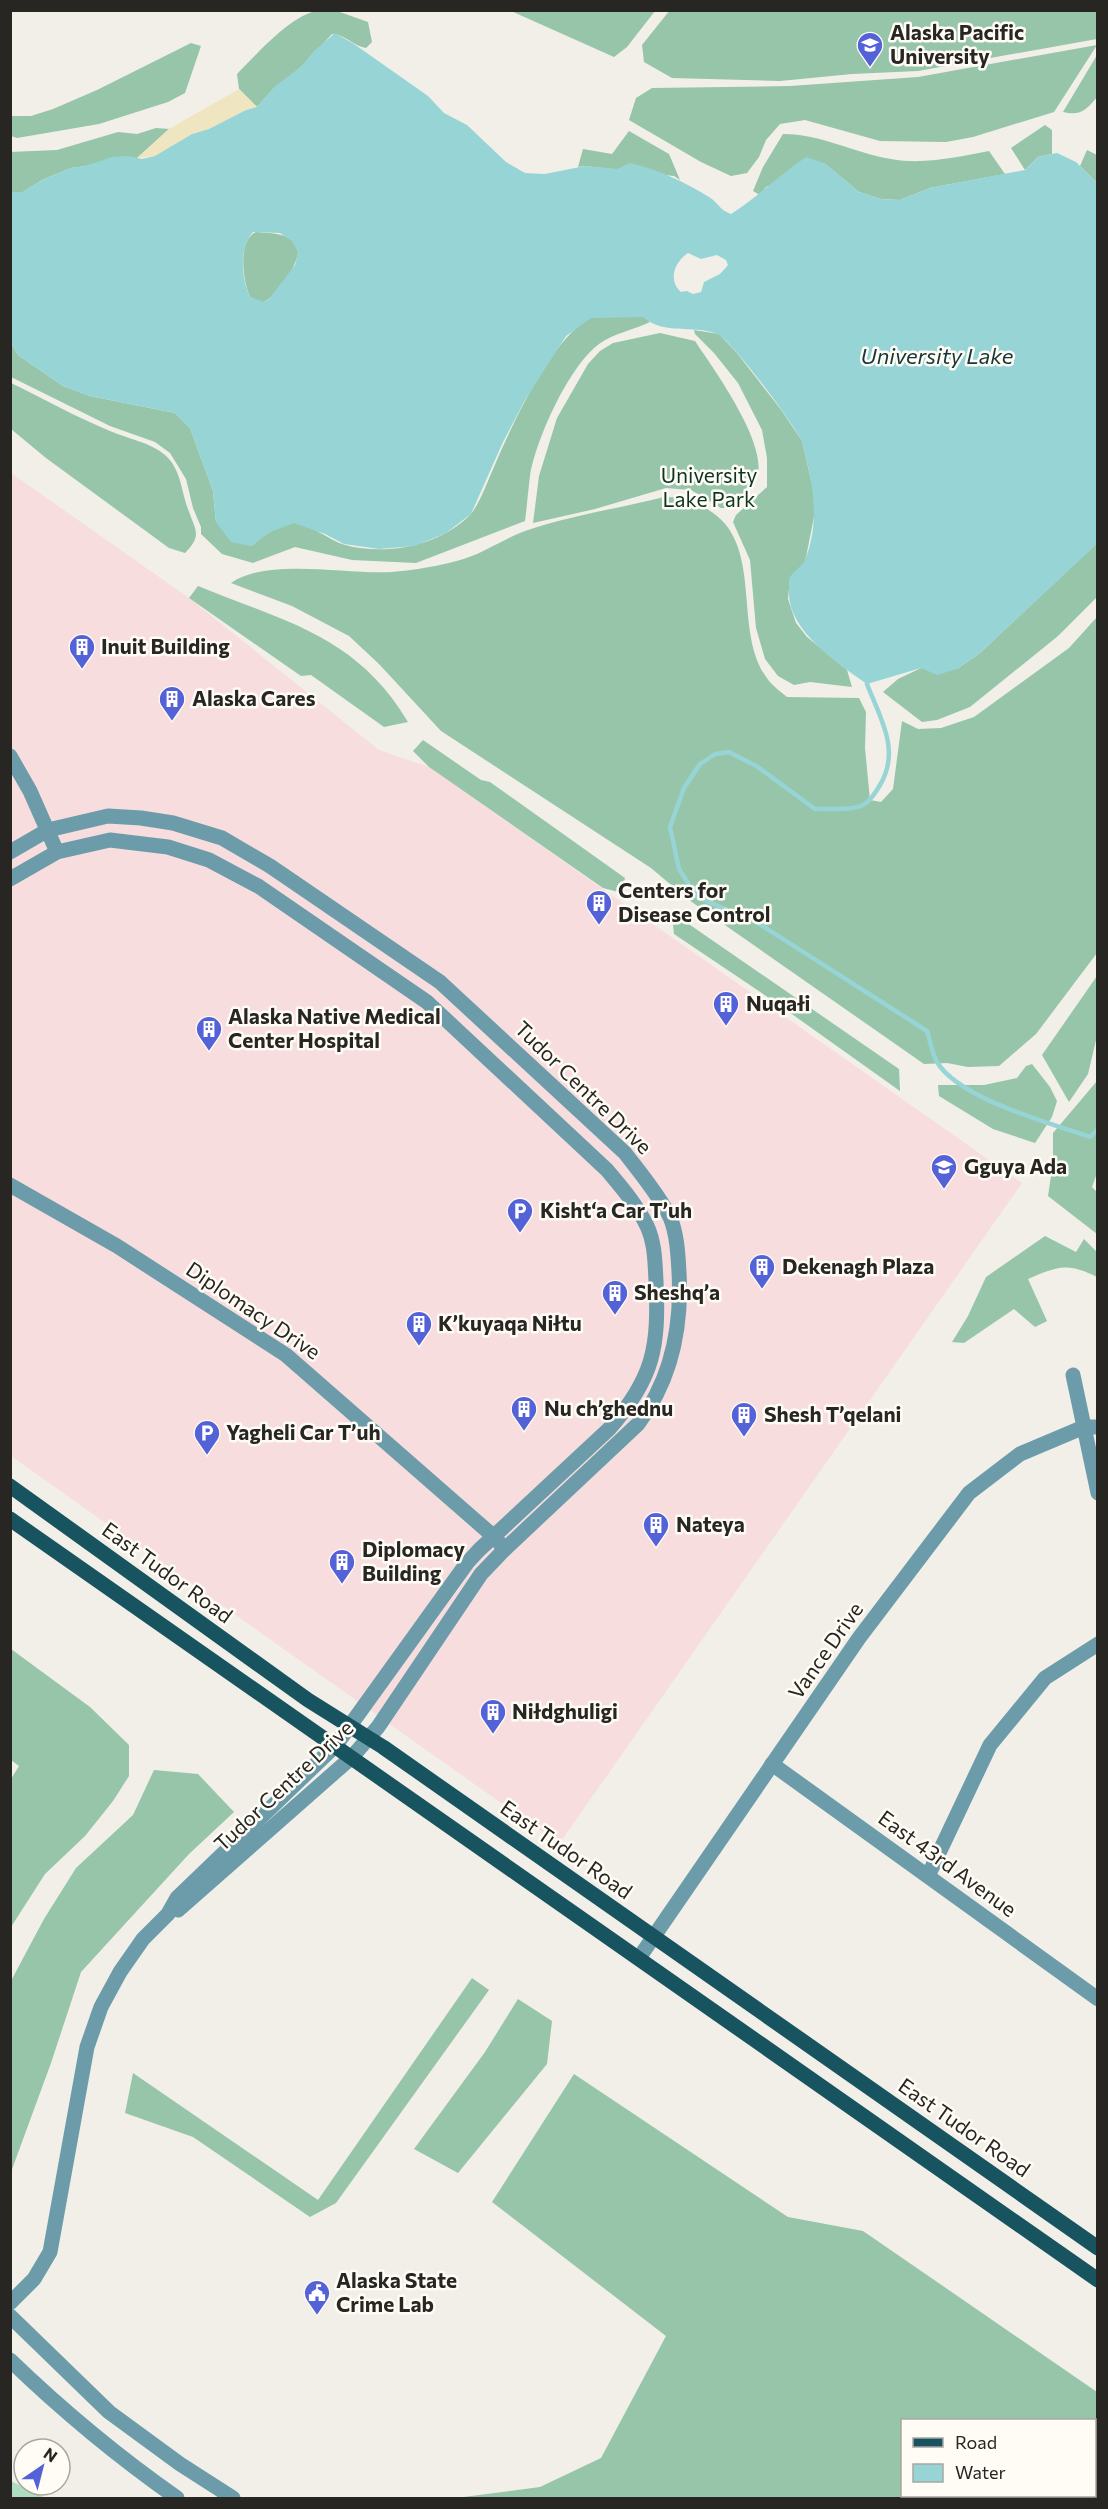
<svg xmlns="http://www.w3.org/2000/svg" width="1108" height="2509" viewBox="0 0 1108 2509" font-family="Commissioner,sans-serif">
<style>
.commercial{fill:#f0def0}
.medical{fill:#f8ddde}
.green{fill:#afddc2}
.forest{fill:#96c5aa}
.sand{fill:#efe5c0}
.water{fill:#97d4d6;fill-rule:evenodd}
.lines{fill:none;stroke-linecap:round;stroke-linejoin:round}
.stream{stroke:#97d4d6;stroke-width:4.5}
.minor{stroke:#6c9caa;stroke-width:15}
.tertiary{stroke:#6c9caa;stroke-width:15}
.primary{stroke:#185360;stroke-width:15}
.labels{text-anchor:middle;stroke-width:5;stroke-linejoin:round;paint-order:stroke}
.poi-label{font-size:21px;font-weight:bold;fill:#272623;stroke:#fefcf5;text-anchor:start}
.park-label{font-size:21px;fill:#0d3422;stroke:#fefcf5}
.street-label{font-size:21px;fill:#272623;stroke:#fefcf5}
.water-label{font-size:22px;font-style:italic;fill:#163637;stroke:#fefcf5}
</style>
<rect width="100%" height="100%" fill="#f1efe8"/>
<polygon class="commercial" points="1097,2453 1097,2498 1077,2498 1078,2496 1094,2496 1095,2460"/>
<polygon class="medical" points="11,473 189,598 379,750 429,767 1022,1183 559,1844 11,1456"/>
<polygon class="green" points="11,2481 45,2498 11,2498"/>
<g class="forest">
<polygon points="670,10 1097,11 1097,39 918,71 852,74 780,81 672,78 644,62 642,45"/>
<path d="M 316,11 L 337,11 L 368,22 L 372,42 L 366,48 C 353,46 345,34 332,34 L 301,67 L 271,91 L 257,107 L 239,89 L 237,74 C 257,54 289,17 316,11 Z"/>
<polygon points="511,11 655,11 627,47 614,57"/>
<polygon points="191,43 201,46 185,93 168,102 99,124 17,138 11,136 11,116 31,116 53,109 97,90"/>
<polygon points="1097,45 1054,112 973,137 946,142 880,141 805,120 780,124 766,140 759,157 747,173 731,176 701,162 629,120 636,98 652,88 790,86 918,77"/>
<path d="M 1097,55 L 1097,97 C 1086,110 1081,116 1063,112 Z"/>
<polygon points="1045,125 1052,130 1052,154 1038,157 1025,170 1011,148"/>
<polygon points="156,128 169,129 137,158 117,157 86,166 71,168 42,180 23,192 11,192 10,152 57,150 118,132 137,134"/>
<polygon points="629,131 669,154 680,180 674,176 585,166 578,167 583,149 612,154"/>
<path d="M 783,134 C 821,134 854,153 891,159 C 923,165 957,157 989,151 L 1005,174 L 930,188 L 900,200 L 881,199 L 859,192 L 824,163 L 766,187 L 760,195 L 753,191 L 763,167 Z"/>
<polygon points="1087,150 1097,155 1097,183 1080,166"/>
<path d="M 256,232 C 272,234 293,231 298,252 C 297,266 276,299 261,303 L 250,297 C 243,281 237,240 256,232 Z"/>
<path d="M 644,317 L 650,322 C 634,330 614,333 599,344 C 569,366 536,439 530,476 C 528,491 527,506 525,521 L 416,563 L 352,560 L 295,547 L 253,563 L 222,554 L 201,534 L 201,527 L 193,508 L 186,479 L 170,453 L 155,442 L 110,426 L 11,377 L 10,341 L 18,355 L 63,386 L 90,396 L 175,413 L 190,428 L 213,491 L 216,522 L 251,546 C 262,538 279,522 295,523 C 313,525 328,540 345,545 C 387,556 438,546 469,516 C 479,506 488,480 494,467 C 511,427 551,339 589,319 C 599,314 631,317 644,317 Z"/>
<polygon points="694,330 719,334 737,353 782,411 802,441 815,497 814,517 805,562 790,578 788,599 796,623 807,637 847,670 852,687 810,682 794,685 778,676 765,659 756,628 750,560 733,522 736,515 767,487 767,458 762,430 738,383 714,353 695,334"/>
<path d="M 660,333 L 695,341 C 712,367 774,451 755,481 C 749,491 738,499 730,508 L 721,508 L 691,490 L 666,488 L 595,509 L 533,523 L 539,476 L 557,418 L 588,364 L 600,351 L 613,343 Z"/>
<path d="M 11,383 C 44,399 76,417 110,431 C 128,439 150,442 165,455 C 181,469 181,490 188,509 C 195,530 203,535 185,553 L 169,548 L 46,458 L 11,429 Z"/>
<path d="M 664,497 C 684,497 690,500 707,509 C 767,543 730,633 769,681 C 774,687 781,692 787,697 L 859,698 L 866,712 L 865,748 L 870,800 L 881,802 L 893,789 L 902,721 L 918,729 L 941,728 L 974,717 L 1069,648 L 1097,617 L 1097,953 L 1036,1034 L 999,1066 L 968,1067 L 947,1063 L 924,1064 L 689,900 L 651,868 L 441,731 L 379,664 L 349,636 L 292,606 L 231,583 C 268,557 348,575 392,572 C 417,570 454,564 477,554 C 495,546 512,535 531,529 C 574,515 620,508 664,497 Z"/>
<polygon points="1097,543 1097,597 1058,636 970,707 937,720 922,722 883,692 898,679 921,668 957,669 980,653"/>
<path d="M 198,586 C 285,622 356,635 408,722 L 384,727 L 311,675 L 301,676 L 189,598 Z"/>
<polygon points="423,740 481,780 490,782 625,878 622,893 603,888 429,767 413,751"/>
<polygon points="680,918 899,1069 900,1091 775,1002 674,934 673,925"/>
<polygon points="1097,976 1097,1036 1088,1074 1069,1102 1042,1055"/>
<polygon points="1032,1064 1050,1087 1057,1101 1052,1117 1035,1143 993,1129 939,1096 938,1085 984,1085 1017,1078 1026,1066"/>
<polygon points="1097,1081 1097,1173 1092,1187 1097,1192 1097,1234 1048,1196 1053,1163 1053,1133"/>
<path d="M 1045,1236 L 1076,1252 L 1084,1239 L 1097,1252 L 1097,1277 C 1067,1262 1058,1266 1028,1279 L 1047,1321 L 1035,1327 L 1014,1309 L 964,1343 L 952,1342 L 968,1316 L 986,1277 Z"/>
<polygon points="11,1649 90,1707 129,1745 129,1776 113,1801 85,1836 45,1874 11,1927 11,1779 19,1766 11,1760"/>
<polygon points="154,1770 198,1774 234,1812 189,1854 81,1972 51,2063 11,2172 12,1979 44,1919 76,1868 133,1815"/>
<polygon points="472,1978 489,1990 336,2203 310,2217 193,2137 125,2113 133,2073 318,2200"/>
<polygon points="518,1999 552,2021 547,2064 458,2173 414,2149 485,2052"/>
<polygon points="574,2074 788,2217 863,2231 1097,2392 1097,2415 1095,2421 902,2420 902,2496 1057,2496 1056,2498 456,2498 540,2487 601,2458 666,2336 492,2202"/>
</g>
<polygon class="sand" points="239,89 257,107 246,110 209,129 192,134 155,156 137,158 169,129"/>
<path class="water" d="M 335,33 L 354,44 L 428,96 L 444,113 L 467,125 L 506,162 L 525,173 L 545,174 L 585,166 L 617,169 L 630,163 C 659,170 683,181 709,197 C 719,203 719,210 731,214 C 758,197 779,175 806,157 L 824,163 L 859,192 L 881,199 L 900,200 L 930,188 L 1025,170 L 1038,157 L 1057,153 L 1076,162 L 1097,183 L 1097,544 L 980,653 L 957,669 L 937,675 L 921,668 L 867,684 C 837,663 787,630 789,591 C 789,587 789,581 790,577 C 794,571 802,567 805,560 C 818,528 815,495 807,462 C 805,455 804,447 801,440 C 794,424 730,338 717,334 C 692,324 665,336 643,317 L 591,318 L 566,336 L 525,400 L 503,442 L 471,514 L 446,533 L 415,546 L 379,549 L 344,544 L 325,534 L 294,523 L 270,532 L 251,546 L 231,542 L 216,522 L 213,491 L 190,428 L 175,413 L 90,396 L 63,386 L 18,355 L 10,341 L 11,192 L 23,192 L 42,180 L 71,168 L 86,166 L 112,157 L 128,156 L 142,159 L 155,156 L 192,134 L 209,129 L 246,110 L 257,107 L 275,86 L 301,67 L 314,51 ZM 253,232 L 280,233 L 292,241 L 298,252 L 295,265 L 269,299 L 264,302 L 250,297 C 242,279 238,248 253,232 ZM 688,253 L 701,259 L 717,255 L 726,260 L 728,265 L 720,274 L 704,282 L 701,292 L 693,294 L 687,291 L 681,292 C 668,281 674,262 688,253 Z"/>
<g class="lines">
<path class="stream" d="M 867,684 C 880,718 901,750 880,785 C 875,793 870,802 861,806 C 849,811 828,808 815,809 L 758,767 L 729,752 L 715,754 L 700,764 L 684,788 L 670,827 L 679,869 L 697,897 L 758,923 L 927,1031 C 930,1040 932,1053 937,1062 C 959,1099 1050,1123 1090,1137 L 1098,1129"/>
<g class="minor">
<polyline points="10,1185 117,1246 286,1355 492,1535 505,1549"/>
<polyline points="1073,1375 1098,1493"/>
<polyline points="772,1764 1098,1999"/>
<polyline points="928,1876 990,1745 1045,1678 1098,1644"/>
<polyline points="639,1958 859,1638 969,1493 1020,1454 1084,1427 1098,1427"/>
</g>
<g class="tertiary">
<polyline points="10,756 30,791 57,852"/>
<path d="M 10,852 L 48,830 L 108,816 L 141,818 L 173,823 L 222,838 L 270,866 L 440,982 L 625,1153 C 641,1174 658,1194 670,1217 C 677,1234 678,1254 679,1272 C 682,1326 672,1379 638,1424 L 505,1549 L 481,1574 L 378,1727 L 352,1757 L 178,1910"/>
<path d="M 10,879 L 57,852 L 110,840 L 168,847 L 209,860 L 258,886 L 427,1002 L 607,1170 C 622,1188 637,1205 647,1226 C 655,1243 655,1263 656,1281 C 659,1347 654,1378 609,1429 L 479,1550 L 467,1563 L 336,1745 L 177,1898 L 168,1914 L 143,1939 L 120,1972 L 101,2007 L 87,2047 L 50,2252 L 34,2279 L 10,2303"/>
<polyline points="10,2316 109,2412 180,2464 233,2498"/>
<path d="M 10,2360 C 63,2411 117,2456 177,2498"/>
</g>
<g class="primary">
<polyline points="10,1486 308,1700 383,1747 1098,2248"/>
<polyline points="10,1519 1098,2280"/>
</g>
</g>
<defs>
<g id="university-pin" transform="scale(1.35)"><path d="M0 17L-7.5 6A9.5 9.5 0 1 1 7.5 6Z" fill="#5462d8" stroke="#fefcf5"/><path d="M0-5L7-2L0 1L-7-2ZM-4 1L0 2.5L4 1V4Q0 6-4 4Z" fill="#fff"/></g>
<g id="building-pin" transform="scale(1.35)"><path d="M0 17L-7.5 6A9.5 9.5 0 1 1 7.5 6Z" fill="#5462d8" stroke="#fefcf5"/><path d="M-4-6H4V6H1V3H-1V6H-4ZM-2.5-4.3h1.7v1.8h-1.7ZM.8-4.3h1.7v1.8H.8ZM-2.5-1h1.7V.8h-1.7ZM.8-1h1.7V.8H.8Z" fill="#fff"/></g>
<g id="school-pin" transform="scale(1.35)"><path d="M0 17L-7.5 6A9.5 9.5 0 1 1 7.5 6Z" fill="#5462d8" stroke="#fefcf5"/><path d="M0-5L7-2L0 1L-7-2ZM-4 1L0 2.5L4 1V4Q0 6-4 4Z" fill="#fff"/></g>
<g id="parking-pin" transform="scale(1.35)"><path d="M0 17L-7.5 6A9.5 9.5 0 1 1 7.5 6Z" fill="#5462d8" stroke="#fefcf5"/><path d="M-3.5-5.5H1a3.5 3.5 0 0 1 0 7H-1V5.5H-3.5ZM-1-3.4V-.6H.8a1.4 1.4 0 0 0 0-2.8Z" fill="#fff"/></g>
<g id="civic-pin" transform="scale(1.35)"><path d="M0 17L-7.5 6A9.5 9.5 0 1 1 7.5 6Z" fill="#5462d8" stroke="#fefcf5"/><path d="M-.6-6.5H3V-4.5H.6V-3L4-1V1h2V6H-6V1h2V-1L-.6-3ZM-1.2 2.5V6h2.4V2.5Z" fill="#fff"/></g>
</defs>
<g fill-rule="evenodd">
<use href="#university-pin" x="870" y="45"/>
<use href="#building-pin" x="82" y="647"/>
<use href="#building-pin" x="172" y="699"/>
<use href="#building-pin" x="599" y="903"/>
<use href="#building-pin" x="726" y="1004"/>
<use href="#building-pin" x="209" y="1029"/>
<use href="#school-pin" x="944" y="1167"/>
<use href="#parking-pin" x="520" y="1211"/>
<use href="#building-pin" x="762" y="1267"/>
<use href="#building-pin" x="615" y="1293"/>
<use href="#building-pin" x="419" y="1324"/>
<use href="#building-pin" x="524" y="1409"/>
<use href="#building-pin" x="744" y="1415"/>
<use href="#parking-pin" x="207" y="1433"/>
<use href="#building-pin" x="656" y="1525"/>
<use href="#building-pin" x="342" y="1562"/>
<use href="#building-pin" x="493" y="1712"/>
<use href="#civic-pin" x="317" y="2293"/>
</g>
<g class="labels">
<g class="poi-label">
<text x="890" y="40">Alaska Pacific<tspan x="890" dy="24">University</tspan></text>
<text x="101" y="654">Inuit Building</text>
<text x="192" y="706">Alaska Cares</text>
<text x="618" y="898">Centers for<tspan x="618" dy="24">Disease Control</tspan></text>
<text x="746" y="1011">Nuqałi</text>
<text x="228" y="1024">Alaska Native Medical<tspan x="228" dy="24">Center Hospital</tspan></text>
<text x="964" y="1174">Gguya Ada</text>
<text x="540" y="1218">Kisht‘a Car T’uh</text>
<text x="782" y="1274">Dekenagh Plaza</text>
<text x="634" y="1300">Sheshq’a</text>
<text x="438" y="1331">K’kuyaqa Niłtu</text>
<text x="544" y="1416">Nu ch’ghednu</text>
<text x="764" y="1422">Shesh T’qelani</text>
<text x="226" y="1440">Yagheli Car T’uh</text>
<text x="676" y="1532">Nateya</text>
<text x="362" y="1557">Diplomacy<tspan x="362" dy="24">Building</tspan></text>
<text x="512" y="1719">Niłdghuligi</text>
<text x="336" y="2288">Alaska State<tspan x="336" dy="24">Crime Lab</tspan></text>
</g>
<g class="park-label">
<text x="709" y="483">University<tspan x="709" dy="24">Lake Park</tspan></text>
</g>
<g class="street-label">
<text transform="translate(583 1088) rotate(44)" y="7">Tudor Centre Drive</text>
<text transform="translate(253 1311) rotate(34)" y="7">Diplomacy Drive</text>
<text transform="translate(167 1573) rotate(36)" y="7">East Tudor Road</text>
<text transform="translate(826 1651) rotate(-55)" y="7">Vance Drive</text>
<text transform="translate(284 1786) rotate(-43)" y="7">Tudor Centre Drive</text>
<text transform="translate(566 1850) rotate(35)" y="7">East Tudor Road</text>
<text transform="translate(947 1864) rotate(36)" y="7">East 43rd Avenue</text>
<text transform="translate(964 2128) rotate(35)" y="7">East Tudor Road</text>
</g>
<g class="water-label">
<text x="937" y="364">University Lake</text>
</g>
</g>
<rect width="1108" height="2509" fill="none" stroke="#272623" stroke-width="24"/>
<rect x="901" y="2419" width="195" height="78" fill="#fefcf5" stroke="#a8a6a1" stroke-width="1.5"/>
<rect x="913" y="2438" width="30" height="9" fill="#185360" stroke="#a8a6a1" stroke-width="1.5"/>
<text x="955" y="2449" font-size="18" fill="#272623">Road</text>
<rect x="913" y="2464" width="30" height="18" fill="#97d4d6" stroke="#a8a6a1" stroke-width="1.5"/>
<text x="955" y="2479" font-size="18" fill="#272623">Water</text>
<g transform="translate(42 2467) rotate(35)"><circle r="28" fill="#fefcf5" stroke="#a8a6a1" stroke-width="1.5"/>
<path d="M0-4.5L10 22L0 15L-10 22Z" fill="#5462d8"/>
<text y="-9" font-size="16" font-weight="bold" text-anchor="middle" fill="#272623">N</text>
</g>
</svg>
